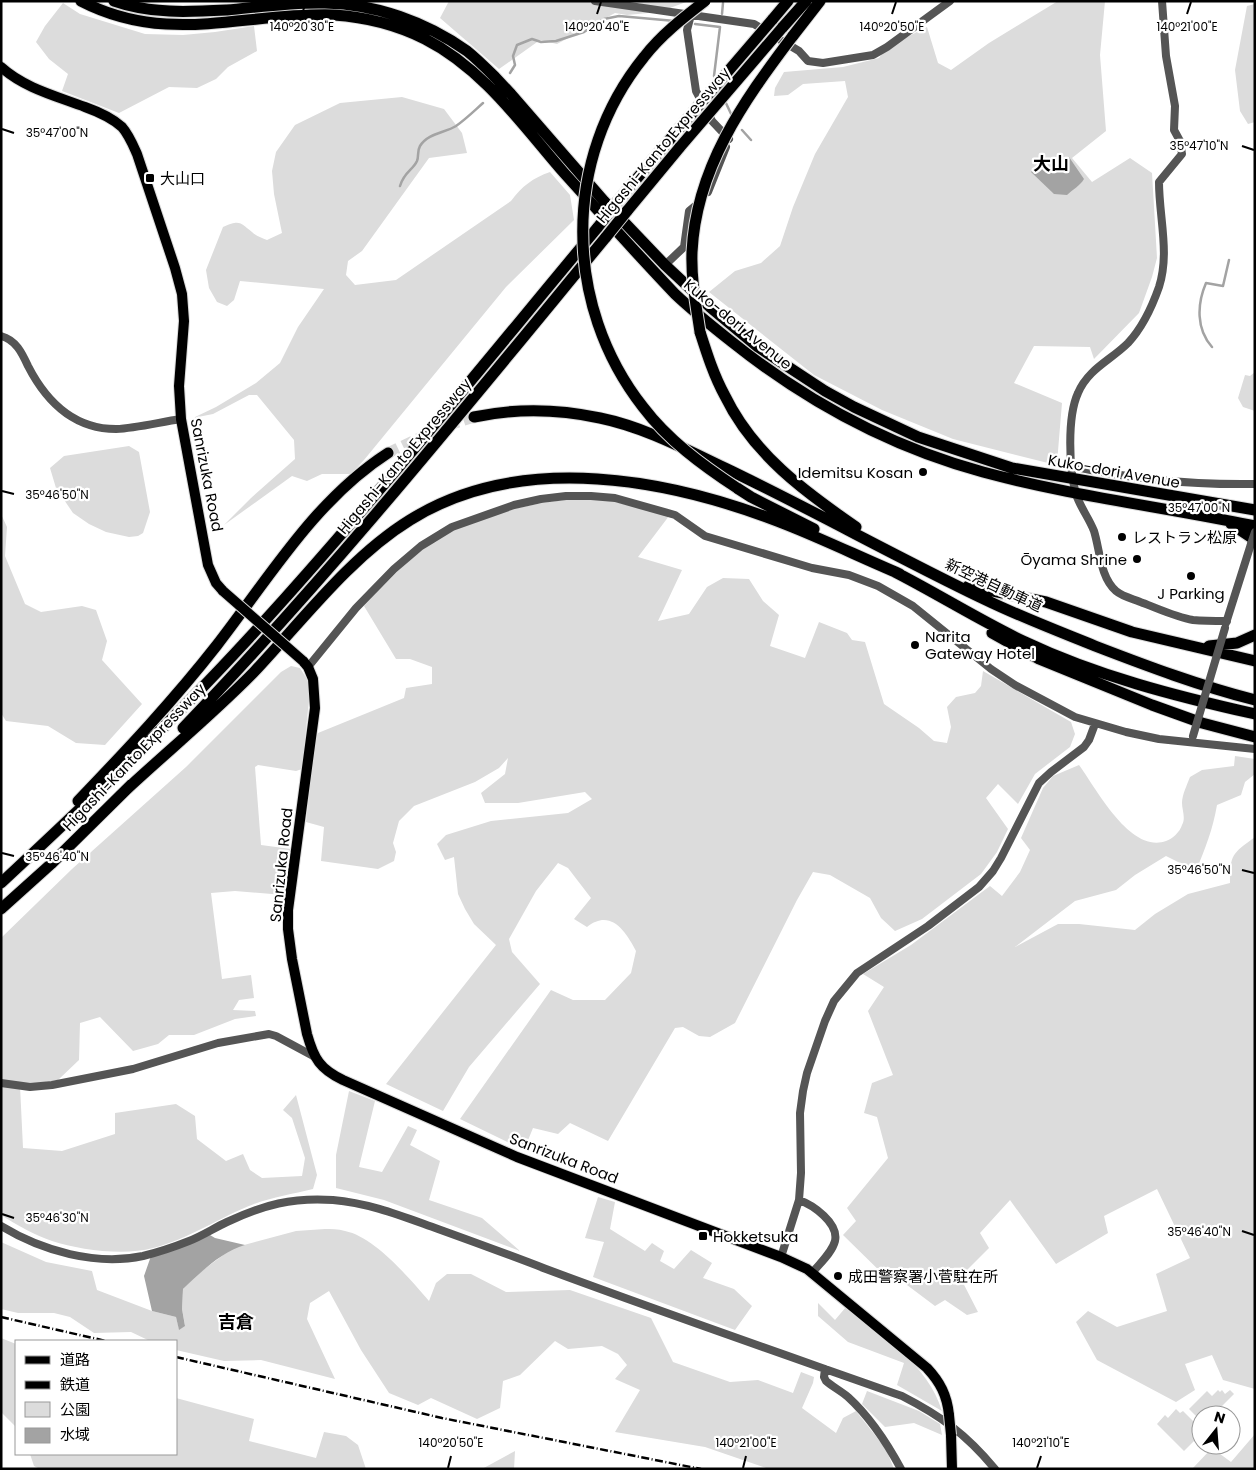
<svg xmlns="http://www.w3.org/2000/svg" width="1256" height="1470" font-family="Poppins,'Noto Sans JP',sans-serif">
<rect width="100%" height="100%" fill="#fff"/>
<path fill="#dcdcdc" d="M449,1H689L659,12L627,15L615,13L557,44L540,40L499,69L440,18Z
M1058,1H1105L1100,55L1106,131L1072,158L1092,182L1130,158L1152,173L1157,258L1152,277L1139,313L1094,359L1090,347L1034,346L1014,383L1062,403L1057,463H1048L953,439L882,410L814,375L709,292L735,271L761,263L780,246L793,207L815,154L848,97L845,81L803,84L788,95L774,96L775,88L784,72L843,67L879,58L887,47L927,27L938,63L951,70L989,43Z
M63,3L80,14L145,34L183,35L215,32L254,26L257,51L228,67L216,79L197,88L169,87L119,113L62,91L68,74L49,59L36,42L45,26Z
M1255,4V122L1248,124L1240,111L1235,70L1247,6Z
M402,97L444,109L462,133L467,153L429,158L362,251L348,261L346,275L355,285L396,280L511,201C522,186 533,178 550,172L570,195L574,220L506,287L364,460L351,474H322L307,481L292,476L224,525L251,498L295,459L294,440L257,395H249L213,414L193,418L216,407L256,383L280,363L298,327L324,289L240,281L234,300L227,306L217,302L209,288L206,270L223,227C240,220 239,222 252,232C256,236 262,238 267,240L282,233L274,194L272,171L276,152L295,125L340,103Z
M1255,372V411L1243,407L1238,398L1245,375L1250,376Z
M129,446L139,452L150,512L143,533L138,536L129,537L106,532L89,524L73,513L56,488L50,468L64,456Z
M574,499L603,500L616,502L669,516L638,557L682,570L658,621L689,614L707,587L723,578L749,579L763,601L779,615L770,646L805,658L819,622L847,633L852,640L865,642L884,704L919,728L934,741L947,743L951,727L947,707L956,697L975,693L981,686L983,671L1071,722L1075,734L1070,747L1035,774L1018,804L998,784L986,798L1008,829L997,852L981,874L922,919L895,931L881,918L870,898L830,875L813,872L797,900L735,1023L710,1037L699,1036L683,1027L675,1028L608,1141L570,1123L558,1134L533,1128L524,1150L460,1119L551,990L573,1000H605L631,973L636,951C626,932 611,908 587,927L574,919L591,898L568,868L558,863L536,891L509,939L512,952L540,984L469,1067L443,1111L386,1084L496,945L474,924L465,909L458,894L454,857L445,860L437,844L446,835L491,821L568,813L592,799L585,792L518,803H485L481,793L505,774L508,758L499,768L475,782L414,806L399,821L393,843L396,852L394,861L378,869L321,861L324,827L306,822L315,739L318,733L404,698L406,688L432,684V667L410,659H396L364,606C386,582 408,559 435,541C472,516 530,503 574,499Z
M1,514L7,527L5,556L25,604L41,612L82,606L96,610L107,641L102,660L142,704L105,745L76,743L48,726L6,721L1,713Z
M291,666L300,668L307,679L310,690L302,769L296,771L258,765L255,767L261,845L291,849L287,890L284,895L235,891L211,893L222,979L251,975L254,998L239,1000L233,1010L255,1011L256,1016L235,1019L194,1035H169L158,1044L133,1051L100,1017L80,1023L79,1060L58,1080L20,1086L23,1148L62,1151L115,1134V1113L176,1104L195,1116L197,1139L226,1161L243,1154L250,1170L262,1178L302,1176L305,1158L292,1118L283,1110L296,1095L317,1175L313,1189C293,1194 273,1197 254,1204C220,1217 189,1239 153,1248C124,1256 80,1250 52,1241C34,1235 17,1225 1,1215V938L72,869L186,767L281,672Z
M1235,756L1255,759V774L1245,782L1241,795L1217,805C1213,829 1205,849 1196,871L1166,856L1135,875L1116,890L1075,901L1015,947L1058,924H1079L1135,930L1155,914L1188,894L1230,883C1230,854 1232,854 1255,837V1389L1223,1380L1212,1355L1185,1364L1195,1390L1176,1402L1097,1360L1076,1322L1088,1311L1117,1327L1167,1311L1156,1274L1190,1258L1157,1189L1104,1216L1108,1233L1056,1264L1010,1200L980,1233L989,1248L960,1277L978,1312L967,1315L945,1300L935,1306L899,1279L893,1284L843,1235L856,1221L847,1208L888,1158L877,1117L864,1113L872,1083L893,1075L868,1011L884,987L863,974L911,945L990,886L1002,896L1020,872L1030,850L1021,838L1043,788L1053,776L1079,765C1096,788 1130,854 1166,841C1172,839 1180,832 1182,825C1186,818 1182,810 1182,803C1182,795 1187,785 1190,777L1202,770L1234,766Z
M349,1091L375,1101L359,1167L382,1172L408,1126L417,1130L410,1145L440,1161L429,1200L482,1218L520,1251L384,1200L336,1188V1155Z
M598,1197L615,1202L610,1229L645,1251L652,1243L664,1251L660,1261L674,1269L691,1250L712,1263L703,1278L734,1289L752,1306L735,1330L593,1277L604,1242L585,1238Z
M325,1229C331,1229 338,1229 345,1231C375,1237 409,1278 429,1301L436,1283L447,1274H471L506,1292L570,1290L651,1318L673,1362L730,1382L758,1380L793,1393L801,1372L814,1377L813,1383L802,1408L836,1433L843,1418L856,1411L886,1449L894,1469H769L705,1447L615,1432L640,1390L615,1379L627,1365L618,1354L602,1346L568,1349L555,1341L520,1375L503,1381L500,1408L477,1419L431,1398L418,1405L389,1393L361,1350L329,1291L310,1303L307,1319L335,1379L261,1360L224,1361L176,1350V1341H150L131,1332L94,1333L70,1317L54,1313H18L1,1309V1242L46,1262L92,1271L97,1290L152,1311L176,1317L179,1329L185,1325L182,1309L183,1289L203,1270L233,1248L296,1231Z
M818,1303L835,1320L846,1307C882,1337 928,1364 942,1411L897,1385L904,1363L848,1342L818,1316Z
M1,1338L16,1344V1427L1,1412Z
M1218,1390L1220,1392L1222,1390L1225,1394L1230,1390L1234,1394L1213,1415H1201V1421L1189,1409L1207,1391L1212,1396Z
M867,1391L919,1411L940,1424L942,1435L914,1423L885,1427L862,1404Z
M176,1398L254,1419L249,1441L316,1458L324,1432L346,1436L358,1445L366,1469H40L34,1466L30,1454H176Z
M1176,1409L1180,1413L1183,1411L1201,1429V1434L1184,1451L1157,1424L1165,1415L1168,1418Z
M1255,1434V1469H1192L1212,1448L1231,1462Z
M515,1451L514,1469H482Z"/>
<path fill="#a3a3a3" d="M1069,157L1084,179C1080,186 1073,189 1067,195L1054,194L1031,172L1034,169C1047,169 1060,170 1069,157Z
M210,1235L215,1238L245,1245C221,1252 201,1272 183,1289L182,1309L185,1326L179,1330L176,1317L152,1311L144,1276L151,1256Z"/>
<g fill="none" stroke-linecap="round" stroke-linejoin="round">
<path stroke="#a3a3a3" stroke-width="2.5" d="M722,14L723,3
M695,24L720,27L714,76L716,80
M510,73L515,65L513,56L517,45L532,39L541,42L556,41L584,32L604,19L619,16L675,21
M725,101L732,116
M742,130L751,140
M400,186C404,172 413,170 417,161C419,156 417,151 420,146C428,133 445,133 456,126C466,119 474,111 483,103
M1212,347C1196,329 1197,304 1206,283L1223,286L1229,260"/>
<path stroke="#d9d9d9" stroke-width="11" stroke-dasharray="11 5.5" stroke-linecap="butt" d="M388,453L440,428L474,417"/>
<defs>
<path id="major" d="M1,67C24,88 56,96 85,107C99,112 111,117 122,127C129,135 133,145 137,154L175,268L182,294L184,321L179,386L181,419L208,565L216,583L223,591
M303,661L308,667L313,679L315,708L288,910V929L292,959L307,1034C314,1059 320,1069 343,1080L517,1157L781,1257L807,1269L927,1368C940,1382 947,1395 949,1415
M951,1435L952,1469"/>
<path id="highway" d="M81,1C168,46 244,12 334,15C365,17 397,25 425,39C484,69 523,126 565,174C601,214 638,255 675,294C693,311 713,327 732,342C806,401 891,447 983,472C1072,496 1164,507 1255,526
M114,1C151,14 188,12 227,10C259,7 292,2 325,3C376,4 426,22 467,51C477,59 486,68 495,77L511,94L604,201L665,265L710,307L758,347L825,391L854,407L918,437L1012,468L1255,510
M772,20L788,1
M782,28L806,1
M792,37L820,1
M618,201L682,125
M627,211L680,147
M700,332C707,354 714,376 725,396C753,454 805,492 856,527
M474,417C516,408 558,409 600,418C644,427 685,449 725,468C813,510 898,558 986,600C1021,617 1058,631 1095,646C1147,666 1200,686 1255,700
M737,488L751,497L814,529
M1231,524L1255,540
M895,572C938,594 979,620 1023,641C1097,676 1175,696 1255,714
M968,586L1046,602L1132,632L1255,661
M992,633L1039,659L1152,705L1202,723L1255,737
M1209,646L1237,643L1255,635
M183,728C333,572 469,403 606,237
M127,789C169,750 214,713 254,672C302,621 350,557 410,520C522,450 672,479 787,525C825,540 862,558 900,574
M78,801C126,751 174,700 217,645C269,578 315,500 388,453
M1,883C86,804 170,724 249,638C370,506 483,365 598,227
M1,909L51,864L132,784"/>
</defs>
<use href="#major" stroke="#dbdbdb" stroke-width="12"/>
<use href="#highway" stroke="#dbdbdb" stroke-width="13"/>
<path stroke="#555" stroke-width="8" d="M595,1L754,24L799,51L808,61L823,63L873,55L887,47L950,1
M1162,1L1166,56L1175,106L1174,130L1180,141L1182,154L1159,182C1159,217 1170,253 1159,287C1152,307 1142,328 1128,343C1111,360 1088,369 1078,393C1067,417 1069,469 1076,494C1080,507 1089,518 1094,531C1100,550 1100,577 1116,591C1123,597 1134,599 1143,603C1159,609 1176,617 1193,620C1204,621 1216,621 1227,621
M691,15L687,30L696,91L712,121L729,139
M708,192L726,147
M665,265L684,247L689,211L701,201
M1,336C16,340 22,353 28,366C46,401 73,429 116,429C137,428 160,422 181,419
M1071,466C1131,479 1193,485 1255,484
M1226,623L1251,544
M308,667L356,608L394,569L421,546L452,527L514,505L541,499L566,496H591L615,498L675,515L705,536L812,568L849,575L878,586L913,606L991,669L1015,685L1075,717L1126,732L1159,739L1255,749
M1,1083L30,1087L52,1085L133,1069L218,1043L269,1034L276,1036L315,1057
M799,1200C813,1205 839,1223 835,1241C832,1253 819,1264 812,1273
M1,1226C42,1251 96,1266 143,1256C159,1252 174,1247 189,1241C202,1236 214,1228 227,1222C263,1205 293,1197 333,1200C370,1203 404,1217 438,1229C474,1242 510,1255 546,1269C664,1313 783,1354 902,1396C941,1416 966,1434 995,1469
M781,1257L799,1200L801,1173L800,1113L803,1091L807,1073L825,1021L834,1001L857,973L928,926L979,887L993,871L1001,858L1039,783L1051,772L1084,747L1089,740L1095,724
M825,1369L824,1377L826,1381C833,1387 841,1391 848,1397C870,1417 887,1443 901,1469"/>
<use href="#major" stroke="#000" stroke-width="10"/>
<use href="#highway" stroke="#000" stroke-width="11"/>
<path stroke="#000" stroke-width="2.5" stroke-dasharray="8 2.5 1 2.5" stroke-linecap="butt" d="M1,1317L106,1341
M176,1357L442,1418L701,1469"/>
<defs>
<path id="major-bridge" d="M223,591L303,661
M949,1415L951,1435"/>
<path id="highway-bridge" d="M705,1C683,18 661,35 644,57C562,158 563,305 643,407C668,440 702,465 737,488
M682,125L772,20
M680,147L782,28
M598,227L618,201
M606,237L627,211
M700,332C696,305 691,279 692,252C696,168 743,102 792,37"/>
</defs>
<use href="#major-bridge" stroke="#dbdbdb" stroke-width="12" stroke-linecap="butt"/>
<use href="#highway-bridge" stroke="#dbdbdb" stroke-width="13" stroke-linecap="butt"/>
<path stroke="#555" stroke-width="8" d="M1251,544L1255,532
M1193,736L1225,628"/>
<use href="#major-bridge" stroke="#000" stroke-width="10"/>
<use href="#highway-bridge" stroke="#000" stroke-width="11"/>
</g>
<path fill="none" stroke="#000" stroke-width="2" d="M302,14L306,2M597,14L601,2M892,14L896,2M1187,14L1191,2M2,129L14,133M1242,146L1254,150M2,491L14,494M1242,508L1254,511M2,853L14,856M1242,870L1254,873M2,1214L14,1218M1242,1231L1254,1235M448,1468L451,1456M743,1468L746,1456M1037,1468L1041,1456"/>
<g fill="#000" stroke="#fff" stroke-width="2">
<rect x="145" y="173" width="10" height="10" rx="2.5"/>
<circle cx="923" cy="472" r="5"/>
<circle cx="1122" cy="537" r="5"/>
<circle cx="1137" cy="559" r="5"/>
<circle cx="1191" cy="576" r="5"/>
<circle cx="915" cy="645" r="5"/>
<rect x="698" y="1231" width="10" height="10" rx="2.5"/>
<circle cx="838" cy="1276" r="5"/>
</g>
<g text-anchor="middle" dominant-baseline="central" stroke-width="4.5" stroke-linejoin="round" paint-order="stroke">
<g font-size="15" fill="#000" stroke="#fff">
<text transform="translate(663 145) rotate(-50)">Higashi-Kanto Expressway</text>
<text transform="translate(738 324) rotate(39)">Kuko-dori Avenue</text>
<text transform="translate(404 456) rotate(-50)">Higashi-Kanto Expressway</text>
<text transform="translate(1114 471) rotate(10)">Kuko-dori Avenue</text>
<text transform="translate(207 475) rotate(79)">Sanrizuka Road</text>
<text transform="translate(994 585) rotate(25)">新空港自動車道</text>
<text transform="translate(134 757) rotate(-46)">Higashi-Kanto Expressway</text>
<text transform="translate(281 865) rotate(-84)">Sanrizuka Road</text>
<text transform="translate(564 1158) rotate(21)">Sanrizuka Road</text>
</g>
<g font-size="15" fill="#000" stroke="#fff" text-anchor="start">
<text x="160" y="178">大山口</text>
<text x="913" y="472" text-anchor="end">Idemitsu Kosan</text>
<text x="1132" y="537">レストラン松原</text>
<text x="1127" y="559" text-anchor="end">Ōyama Shrine</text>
<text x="1191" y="593" text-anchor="middle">J Parking</text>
<text x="925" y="636">Narita<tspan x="925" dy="17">Gateway Hotel</tspan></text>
<text x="713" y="1236">Hokketsuka</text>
<text x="848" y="1276">成田警察署小菅駐在所</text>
</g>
<g font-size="18" font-weight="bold" fill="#000" stroke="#fff">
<text x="1051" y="163">大山</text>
<text x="236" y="1321">吉倉</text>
</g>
</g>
<g font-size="12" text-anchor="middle" fill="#000" stroke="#fff" stroke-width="4.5" stroke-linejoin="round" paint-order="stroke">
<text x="302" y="31">140°20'30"E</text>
<text x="597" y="31">140°20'40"E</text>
<text x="892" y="31">140°20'50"E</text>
<text x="1187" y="31">140°21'00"E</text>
<text x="57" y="137">35°47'00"N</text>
<text x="1199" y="150">35°47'10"N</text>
<text x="57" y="499">35°46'50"N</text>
<text x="1199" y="512">35°47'00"N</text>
<text x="57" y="861">35°46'40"N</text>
<text x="1199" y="874">35°46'50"N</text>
<text x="57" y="1222">35°46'30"N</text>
<text x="1199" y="1236">35°46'40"N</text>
<text x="451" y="1447">140°20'50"E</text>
<text x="746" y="1447">140°21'00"E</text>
<text x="1041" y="1447">140°21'10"E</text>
</g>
<rect width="1256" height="1470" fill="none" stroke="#000000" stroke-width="5"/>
<rect x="15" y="1340" width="162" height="115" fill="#ffffff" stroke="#999999"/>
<rect x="25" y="1356" width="25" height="8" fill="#000000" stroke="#999999"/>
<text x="60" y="1365" font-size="15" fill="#000000">道路</text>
<rect x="25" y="1381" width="25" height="8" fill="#000000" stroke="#999999"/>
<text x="60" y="1390" font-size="15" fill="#000000">鉄道</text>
<rect x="25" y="1402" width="25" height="15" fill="#dcdcdc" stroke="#999999"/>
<text x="60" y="1415" font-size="15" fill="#000000">公園</text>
<rect x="25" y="1428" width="25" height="15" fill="#a3a3a3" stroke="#999999"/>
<text x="60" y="1440" font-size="15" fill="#000000">水域</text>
<g transform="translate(1216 1430) rotate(17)"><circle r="24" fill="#ffffff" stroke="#999999"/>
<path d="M0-4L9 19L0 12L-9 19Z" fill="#000000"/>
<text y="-8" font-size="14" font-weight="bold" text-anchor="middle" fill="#000000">N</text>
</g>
</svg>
